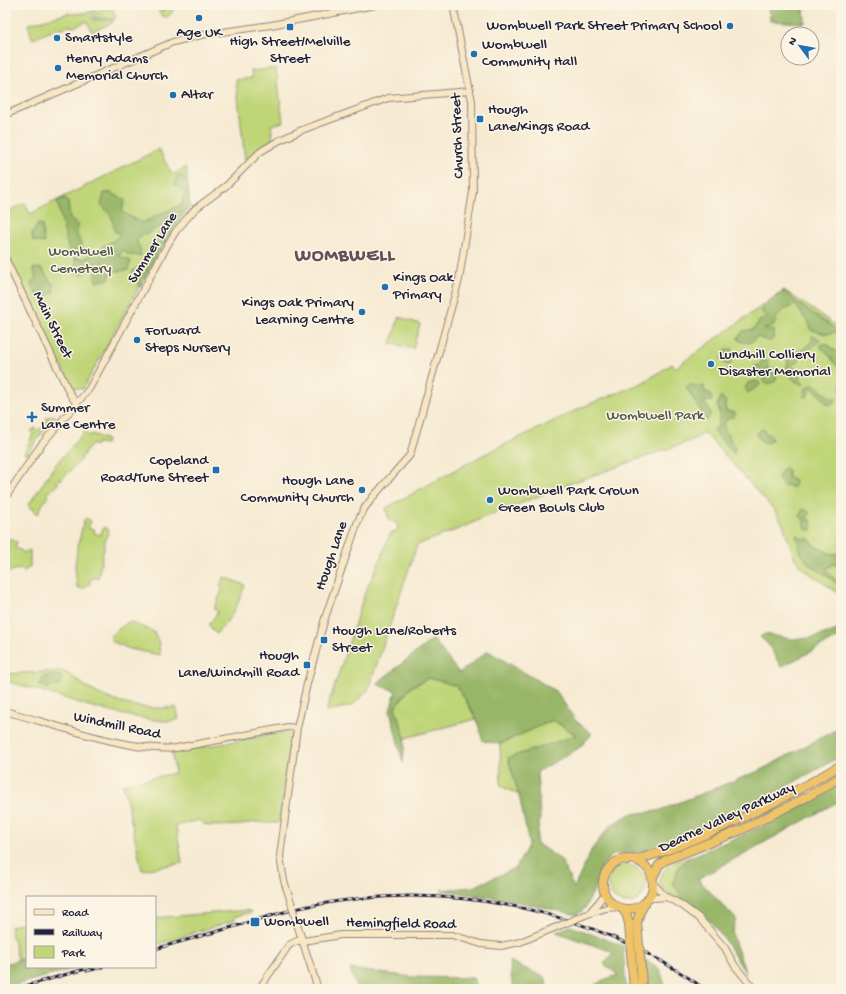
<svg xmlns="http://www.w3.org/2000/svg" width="846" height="994" font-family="'Gochi Hand',sans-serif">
<rect width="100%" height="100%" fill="#fcf5e5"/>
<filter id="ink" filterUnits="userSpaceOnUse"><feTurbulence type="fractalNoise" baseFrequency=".025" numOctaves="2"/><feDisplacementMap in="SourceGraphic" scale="8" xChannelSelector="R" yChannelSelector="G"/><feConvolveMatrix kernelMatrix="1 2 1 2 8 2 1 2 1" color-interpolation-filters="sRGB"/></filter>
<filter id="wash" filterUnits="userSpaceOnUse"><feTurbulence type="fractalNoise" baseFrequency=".012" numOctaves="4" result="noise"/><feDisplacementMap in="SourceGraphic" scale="16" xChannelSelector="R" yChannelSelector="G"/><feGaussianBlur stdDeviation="0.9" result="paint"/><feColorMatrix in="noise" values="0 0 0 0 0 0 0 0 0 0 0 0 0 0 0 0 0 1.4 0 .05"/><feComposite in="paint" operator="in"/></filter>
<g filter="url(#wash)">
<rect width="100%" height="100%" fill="#f6ead2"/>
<path fill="#c0d578" stroke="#717c5a" d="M105,5H111L116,18L114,19L93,18Z
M171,5H175L176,6L168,17L162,16L158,10L162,9L163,11L165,10L164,8Z
M98,10L92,16L91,18L93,20H113V22L92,32L87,21L74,27L69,26L54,30L33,39L32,38L28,24L69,13L70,14L86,13Z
M276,68L283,122L271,125L273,140L263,145L245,160L236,80L252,78L251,71Z
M159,149L172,175L186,167L190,206L177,222L165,240L83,389L72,388L5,249V227L8,225L5,218V213L25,203L30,214Z
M784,290L841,329V595L802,568L794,557L783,524L774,510L705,433L690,441L563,486L517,505L487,516L461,528L417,545L368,690L352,706L326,711L341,667L364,595L381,558L390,534L397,531L398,524L389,520L386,508L483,455L585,406L642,383L672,364L675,368Z
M399,317L420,324L413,349L391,343Z
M54,415L56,418L37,439L28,454L24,453L33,434L31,431L35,428L36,431C42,428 49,425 46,418Z
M84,432L90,436L92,434L107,440L106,444L98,443L94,446L92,444L81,458L82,459L61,480L59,479L56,481L59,483L51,491H49L47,493L49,495L42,505L38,514L33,511L34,509L28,506L53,468Z
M86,518L91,521L88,528L95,530L94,533L100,535L104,527L109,530L105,542L98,578H93L89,581L91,583L83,589L77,587L75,566L77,550L84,520Z
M7,538L17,542L15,548L22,551L23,553L30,550V567L24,571C17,567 12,571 5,574V541Z
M224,577L245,585C238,605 231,619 216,634L209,625L218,612L214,609L222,590L220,585Z
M128,622H130L154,632L159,643L160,655L130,649L111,641V635Z
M59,671C72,673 78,682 88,688C114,704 146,711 176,707L179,719C168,723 154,720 142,718C95,711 51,692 5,681V674Z
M429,678L457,685L476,719L405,738L395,707L411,687Z
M553,720L577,736L508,758L519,795L501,786L500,744Z
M285,732L290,735L291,738L280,817L278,823L255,822L241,825L211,826L205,825L199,820L176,826L182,863L142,870L123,784L175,773L172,753Z
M690,857L679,866L673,883L685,902L669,894L659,883C663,864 673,863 690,857Z
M608 884a19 19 0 1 1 38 0a19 19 0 1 1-38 0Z
M247,910L252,912L234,917L235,920L155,945V918Z
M21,923L27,924V959L18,960L10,927Z"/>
<path fill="#98b668" stroke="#5d6c52" d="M769,5H804L805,23L770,21Z
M177,175L183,176L184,179L187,181L188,195L175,185Z
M104,193H111L125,200L122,212L142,223L182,204L183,196L189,197L190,206C170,231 155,259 140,287L132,271L145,266L152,245L166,223L136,240L140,248L141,256L129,255L123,250L119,256L131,261L128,270L111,272L109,279L96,282L94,275L102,266L101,259L82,275L76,273L75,257L84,259L117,238L120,234L115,232L111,215L101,205Z
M64,198L68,202L70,219L78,225L77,235L84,251L75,254L68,248L57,201Z
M38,224L42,225L44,243L33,241L32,233Z
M33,268L42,269L49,279L54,285L53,293L40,299L33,290L31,282L36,278Z
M784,291L798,303L784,310L777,317L774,325L764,329L765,330H772L774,333L773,339L770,341L762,339L757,336C752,344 748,344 740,341L738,338L743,331L754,329L759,321L766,318L761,310L763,306Z
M799,304L836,329L837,332L826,334L811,330L810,325L796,306Z
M812,336L818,338L820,340L801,357L797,363L792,364V366L795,369L799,370L801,377L800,379L804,383L803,385L795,381L789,375L787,371L788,356L790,353L802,350L812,341Z
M821,344H827L834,350L839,353L841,355V368C832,364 830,352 821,348L820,345Z
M731,348C735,353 733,361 729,365L724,363L721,358L727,349L729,350Z
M762,361H767L769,363L768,367L773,370L777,376L775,382L765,384L762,377L752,374L755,366H758Z
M755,381L759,382L760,385L748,393L745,388L748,383Z
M813,384C821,387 825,398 836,398V401L832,404H827C823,399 817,391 812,388L810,390L807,397L804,396L806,388Z
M689,385L704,386V391L711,394L712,401L705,402L704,404L707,406L711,412L707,421L686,387Z
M720,397H722L727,403L725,405L726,411L736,413L733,417L728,418L723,426L735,448L734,454L713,430L717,428C719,420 721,413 717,406Z
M762,429L765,431V434H770L772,438L771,441C764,446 760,441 757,434L758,432Z
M784,468H786L788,470V478L794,480L795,483L793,488L789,486L786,484L785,487L780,482L778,477Z
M803,509L808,511L809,513L807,520H811L812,529L811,531L804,528V521L800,515Z
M798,535L802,539L808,538L813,543V545C816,547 820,548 822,549C831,554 831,555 841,553V561L838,566L834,564L826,569C828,572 836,581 838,583V584L808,563L801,553L796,536Z
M841,629V636L781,667L768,644L760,637L765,634L792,639L811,638Z
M433,639L459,673L488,651L557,692L575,720L592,734L579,748L537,772L540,818L536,843L561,860L574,888L592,849L611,825L630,814L658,811L761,770L841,727V756L758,802L660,848L613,855L600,868L597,884L585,908L578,915L509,900L441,890L473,887L516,868L529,844L519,795L508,758L577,735L553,720L500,744L483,741L476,717L457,686L429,678L411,687L395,707L405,738L403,763L390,710L396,691L376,684Z
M55,675L62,677L59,686L47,688L39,685L44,676Z
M841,783V800L698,879L736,919L732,934L746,974L724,939L710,921L685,902L673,883L679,866L690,857L764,826Z
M570,926L623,946L626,989H588L603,980L618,975L604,964L613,952L556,932Z
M27,959V967H78L5,988V964L18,960Z
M645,959L660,969L666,989H648Z
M509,961L546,978L547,989H513Z
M350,969L413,977L473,978L478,989H357Z"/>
</g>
<g filter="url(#ink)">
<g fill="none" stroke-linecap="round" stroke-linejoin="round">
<defs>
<path id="secondary" d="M5,115L173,42L201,35L271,25L375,5
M5,258L70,394L76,403
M5,498L41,445L89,389L168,244L176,231L195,209L226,186L260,152L278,141L302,130L388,98L470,91
M5,711C41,721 76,733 112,741C134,746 155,750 176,748L288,727L297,728
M652,882L666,897L680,904L699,918L725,948L735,966L754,989
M647,900L653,898L666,897
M291,902L284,881L280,856L297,728L307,684L325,618L358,521L364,509L373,497L410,455L459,280L473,191L472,101L453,5
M590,912L597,904L605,894
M585,915L606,908L619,907
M296,921L318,989
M259,989L289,945L297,941H303L341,935H452L481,944L501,946L520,942L559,926
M837,989L841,983"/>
<path id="highway" d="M603 884a25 25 0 1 1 50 0a25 25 0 1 1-50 0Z
M627,860C652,858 674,847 697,838C747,817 794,793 841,765
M652,879L659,865L666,860L741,830L805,798L841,777
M623,909L627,916L629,924
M637,922L640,912L645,903
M632,966L634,989
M641,969L642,989"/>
</defs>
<use href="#secondary" stroke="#8c8686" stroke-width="8"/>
<use href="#highway" stroke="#8c8686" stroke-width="10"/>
<use href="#secondary" stroke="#f9e7c3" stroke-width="6"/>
<use href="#highway" stroke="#efc469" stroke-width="8"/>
<defs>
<path id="rail" d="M155,949C182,941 209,934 236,926C260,919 284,911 309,906C447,879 590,907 705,989
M87,971L102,967
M15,989L92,967"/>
</defs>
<use href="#rail" stroke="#22223b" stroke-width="3"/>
<use href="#rail" stroke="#fcf5e5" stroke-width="1.5" stroke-dasharray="4.5" stroke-linecap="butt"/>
<defs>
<path id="secondary-bridge" d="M291,902L296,921
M559,926L585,915"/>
<path id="highway-bridge" d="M637,922L641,969
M629,924L632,966"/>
</defs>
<use href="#secondary-bridge" stroke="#8c8686" stroke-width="8" stroke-linecap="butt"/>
<use href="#highway-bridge" stroke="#8c8686" stroke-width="10" stroke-linecap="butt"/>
<use href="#secondary-bridge" stroke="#f9e7c3" stroke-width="6"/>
<use href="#highway-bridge" stroke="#efc469" stroke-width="8"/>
</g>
</g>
<g fill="#1f6fb2" stroke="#fcf5e5" stroke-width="1.5">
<circle cx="199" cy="18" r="4"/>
<circle cx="730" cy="26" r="4"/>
<rect x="286" y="23" width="8" height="8" rx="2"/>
<circle cx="57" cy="38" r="4"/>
<circle cx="474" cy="54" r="4"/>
<circle cx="58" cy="68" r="4"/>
<circle cx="173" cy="95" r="4"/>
<rect x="476" y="115" width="8" height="8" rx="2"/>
<circle cx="385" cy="287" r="4"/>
<circle cx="362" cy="312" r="4"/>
<circle cx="137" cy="340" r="4"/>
<circle cx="711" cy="364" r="4"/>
<path d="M30 411h4v4h4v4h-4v4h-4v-4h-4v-4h4z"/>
<rect x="212" y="466" width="8" height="8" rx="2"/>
<circle cx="362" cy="490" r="4"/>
<circle cx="490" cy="500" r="4"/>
<rect x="320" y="636" width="8" height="8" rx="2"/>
<rect x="303" y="661" width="8" height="8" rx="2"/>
<rect x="250" y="917" width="10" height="10" rx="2"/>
</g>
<g text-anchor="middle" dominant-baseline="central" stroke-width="3" stroke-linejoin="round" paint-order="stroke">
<g font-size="15" fill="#22223b" stroke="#fcf5e5" text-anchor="start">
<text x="722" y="26" text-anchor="end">Wombwell Park Street Primary School</text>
<text x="199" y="33" text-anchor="middle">Age UK</text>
<text x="65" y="38">Smartstyle</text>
<text x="290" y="42" text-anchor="middle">High Street/Melville<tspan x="290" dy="17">Street</tspan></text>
<text x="482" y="45">Wombwell<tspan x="482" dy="17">Community Hall</tspan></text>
<text x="66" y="59">Henry Adams<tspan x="66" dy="17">Memorial Church</tspan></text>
<text x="181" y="95">Altar</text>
<text x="488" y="110">Hough<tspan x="488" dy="17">Lane/Kings Road</tspan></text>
<text x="393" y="278">Kings Oak<tspan x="393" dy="17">Primary</tspan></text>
<text x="354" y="303" text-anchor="end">Kings Oak Primary<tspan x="354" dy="17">Learning Centre</tspan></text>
<text x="145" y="331">Forward<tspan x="145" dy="17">Steps Nursery</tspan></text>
<text x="719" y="355">Lundhill Colliery<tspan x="719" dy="17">Disaster Memorial</tspan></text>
<text x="41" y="408">Summer<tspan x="41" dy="17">Lane Centre</tspan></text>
<text x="208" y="461" text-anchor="end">Copeland<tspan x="208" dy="17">Road/Tune Street</tspan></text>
<text x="354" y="481" text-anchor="end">Hough Lane<tspan x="354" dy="17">Community Church</tspan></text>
<text x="498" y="491">Wombwell Park Crown<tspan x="498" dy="17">Green Bowls Club</tspan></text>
<text x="332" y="631">Hough Lane/Roberts<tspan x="332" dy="17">Street</tspan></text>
<text x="299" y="656" text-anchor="end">Hough<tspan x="299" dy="17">Lane/Windmill Road</tspan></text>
<text x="264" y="922">Wombwell</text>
</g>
<g font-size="15" fill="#22223b" stroke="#fcf5e5">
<text transform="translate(458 136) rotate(-92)">Church Street</text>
<text transform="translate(153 248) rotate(-58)">Summer Lane</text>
<text transform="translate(52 325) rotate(64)">Main Street</text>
<text transform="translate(332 556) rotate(-71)">Hough Lane</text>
<text transform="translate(117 726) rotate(12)">Windmill Road</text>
<text transform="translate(727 818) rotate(-25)">Dearne Valley Parkway</text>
<text transform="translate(401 924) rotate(1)">Hemingfield Road</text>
</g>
<g font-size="15" fill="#51584d" stroke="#fcf5e5">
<text x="81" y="252">Wombwell<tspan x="81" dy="17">Cemetery</tspan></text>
<text x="655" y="416">Wombwell Park</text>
</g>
<g font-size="19" font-weight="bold" letter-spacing="1" fill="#674e59" stroke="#fcf5e5">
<text x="345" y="256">WOMBWELL</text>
</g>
</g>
<rect width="846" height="994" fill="none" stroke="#fcf5e5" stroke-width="20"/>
<rect x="26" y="896" width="130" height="72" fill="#fcf5e5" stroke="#a5a1a1"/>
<rect x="34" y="909" width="20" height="6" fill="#f9e7c3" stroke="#a5a1a1"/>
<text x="62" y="916" font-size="12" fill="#22223b">Road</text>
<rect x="34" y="929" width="20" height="6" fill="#22223b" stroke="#a5a1a1"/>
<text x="62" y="936" font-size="12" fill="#22223b">Railway</text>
<rect x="34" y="946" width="20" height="12" fill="#c0d578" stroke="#a5a1a1"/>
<text x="62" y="956" font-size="12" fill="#22223b">Park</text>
<g transform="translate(800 46) rotate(302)"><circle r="19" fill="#fcf5e5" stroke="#a5a1a1"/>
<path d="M0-3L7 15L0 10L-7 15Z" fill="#1f6fb2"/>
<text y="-6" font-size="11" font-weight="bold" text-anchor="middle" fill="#22223b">N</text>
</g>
</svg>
